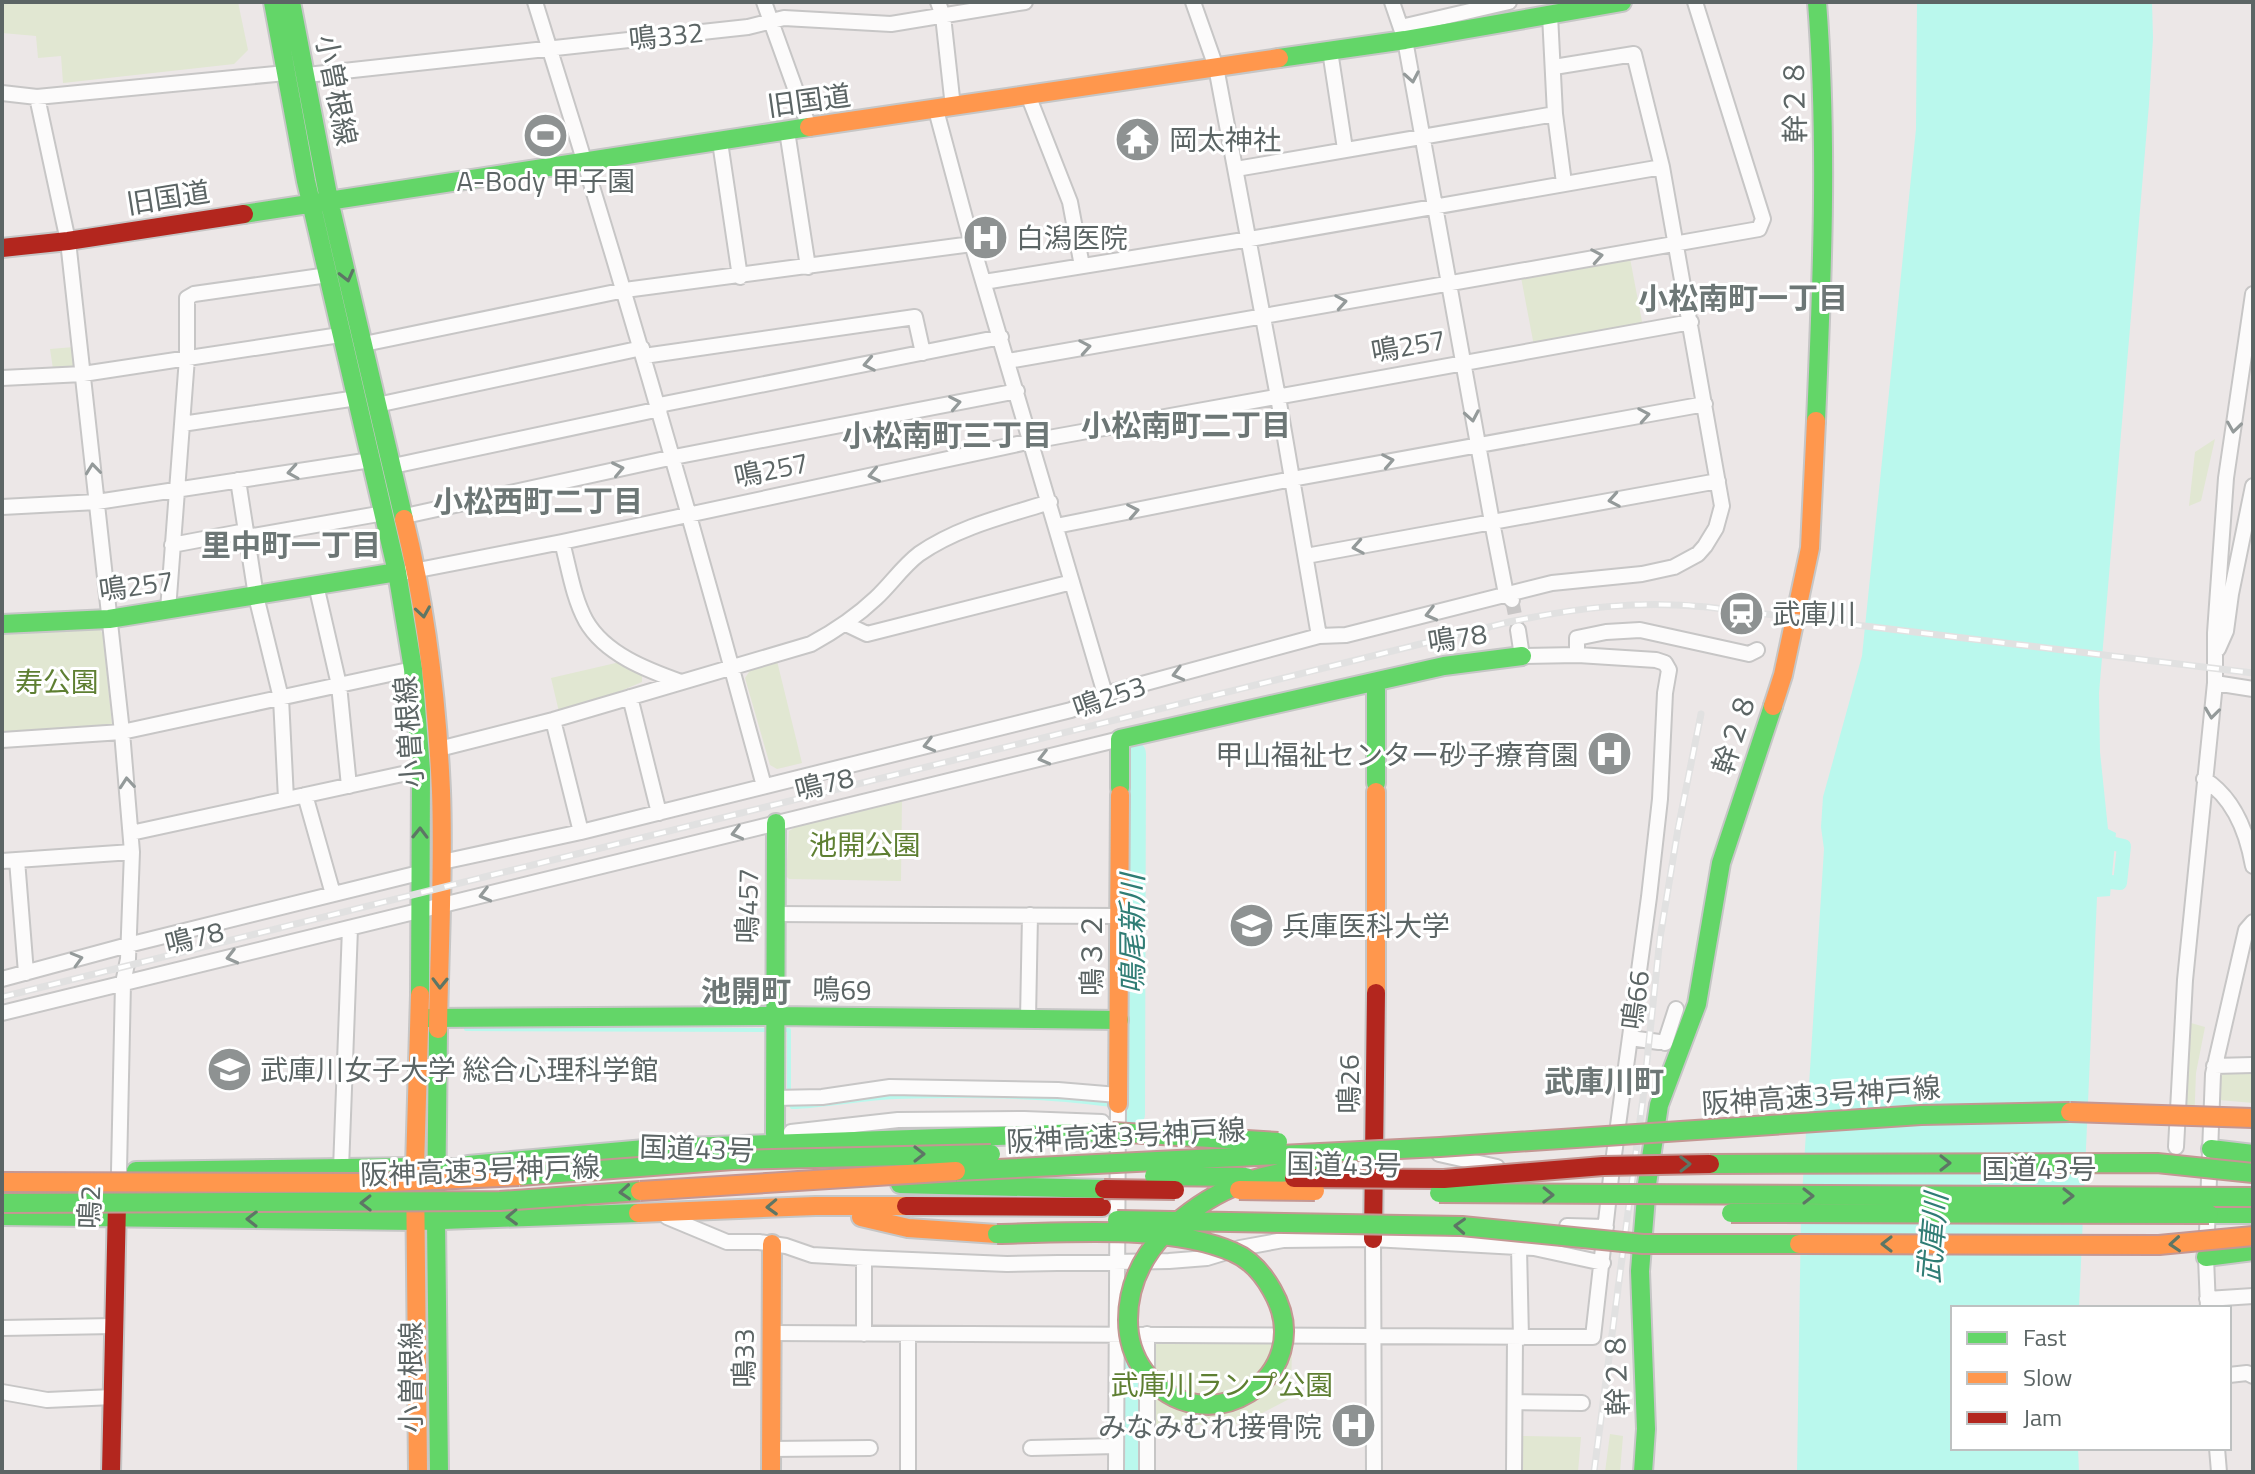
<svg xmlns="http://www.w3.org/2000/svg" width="2255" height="1474" font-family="'Titillium Web','Noto Sans JP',sans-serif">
<rect width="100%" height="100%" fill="#ece7e7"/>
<path fill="#e1e7d2" d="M2,2H238L248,50L234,64L63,83L61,56L38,58L36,36L2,33Z
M1629,253L1643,327L1534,346L1520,272Z
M74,347L76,363L72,368L53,369L50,349Z
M2215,439L2201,501L2189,506L2195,452Z
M99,629L103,634L112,725L108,728L2,733V634Z
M777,661L802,763L777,769L770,765L745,678L751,669Z
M620,662L642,674V682L597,701L559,712L551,678Z
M902,797L901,881L789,879L786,876L789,831L807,820Z
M2191,1023L2205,1027L2196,1073L2194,1125H2183Z
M2253,1070V1103L2219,1100L2221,1071Z
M1157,1343H1292L1291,1398L1241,1424L1152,1426L1153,1346Z
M1610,1434L1623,1436L1620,1472H1605Z
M1520,1436L1581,1437L1578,1472H1520Z"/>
<path fill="#baf8ed" d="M1917,2H2152L2153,38L2149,104L2099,693L2100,752L2108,829L2116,833L2110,896L2097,897L2079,1308H1953V1448H2078L2079,1472H1797L1801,1211L1824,849L1821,827L1823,797L1862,656L1916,129Z"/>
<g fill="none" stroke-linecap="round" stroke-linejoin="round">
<path stroke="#baf8ed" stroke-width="4" d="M466,1029L768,1030
M781,1030H789V1093
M789,1101L792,1107C827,1106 862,1098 896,1097C967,1095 1041,1095 1111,1105"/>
<path stroke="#baf8ed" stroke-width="14" d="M2111,882L2120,883L2124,846L2115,844"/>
<path stroke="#baf8ed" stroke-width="26" d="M1132,1114L1133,754
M1134,1472V1364"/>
<path stroke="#c8c6c6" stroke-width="14" stroke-dasharray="14 7" stroke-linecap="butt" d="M1512,600L1518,630"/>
<defs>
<path id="street" d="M535,2C617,262 693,523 764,786
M764,2L809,127
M938,2L943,16L953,107
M1193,2L1216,67L1278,397L1319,636
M1392,2L1405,40L1492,522L1506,594L1512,600
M1550,15L1555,114L1564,183
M1401,27L1509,2
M1330,51L1345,149
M307,75L748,27L784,18L891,24L1025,2
M2,93L37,97L286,73
M1028,95L1070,202L1082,266
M37,97L68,241L122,732L132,852L128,959L123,983L119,1171
M936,110L972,244L1105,694
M787,131L808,267
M720,142L740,277
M1236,169L1555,114
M984,282L1250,239L1662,167
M364,344L625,290L972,244
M644,356L915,317L923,353
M1008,361L1759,229L1763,219L1695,2
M2,378L83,374L340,335
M377,405L642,348
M659,405L1001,337
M182,424L357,398
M393,466L660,409
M238,480L256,596L281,698L286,799
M2,507L97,502L371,460
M405,516L674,457L1017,391
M1056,526L1292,479L1705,404
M247,537L384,513
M562,542C569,568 573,597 586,621C605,654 647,670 681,682
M172,545L246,531
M1306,556L1718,481
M408,572L562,542L1032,441L1691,322
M316,585L339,685L349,786
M168,610L187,358V298L194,294L328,275
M846,624L867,634L1072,582
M2218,649L2226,631L2231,594L2253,486
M1577,650V638L1606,632L1640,630L1749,654L1757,650
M2215,683L2253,689
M630,697L659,813
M553,720L581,832
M2,740L122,732L413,669
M439,749L553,720L811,644C835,631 856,617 876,598C891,584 903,566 919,554C958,527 1005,516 1050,502
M2204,779C2234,798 2247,832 2253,866
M305,795L333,894
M131,833L421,770
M17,860L26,973
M2,861L132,852
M442,862L581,832L1071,710L1105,694L1319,636L1346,635L1552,583L1642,574L1674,567L1698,554L1705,546L1716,528L1722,506L1662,167L1634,54L1554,67
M775,914L1119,916
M2,979L128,945L419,873
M2,1013L1120,739
M1028,1019L1030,915
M1630,1038L1659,1042
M1665,1043L1676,1009
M2214,1066L2253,1065
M774,1098L822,1097L890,1087L1058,1090L1118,1095
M791,1132L898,1120L1024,1119L1102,1122
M2176,1147L2185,980L2215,683V633L2226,478L2253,294
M1439,1154L1497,1167
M341,1169L350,928
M667,1217L727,1242H759L786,1246L812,1255L864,1258L1007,1264L1169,1261L1207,1258L1240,1248L1283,1240L1373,1239L1534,1248L1603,1263
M1567,1226L1606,1227
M1373,1239L1374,1472
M1519,1248L1521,1338
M864,1258V1334
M2207,1299L2253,1296
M2208,1308L2206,1257L2213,1074L2246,930L2253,922
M2,1328L114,1326
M771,1333L1593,1337L1611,1177L1649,897L1660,799L1665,693L1669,670L1665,663L1656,660L1578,655L1522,656L1518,630
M1147,1334V1472
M2229,1375L2247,1373L2253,1376
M2,1392L47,1400L113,1397
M1515,1402L1582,1403
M1031,1448L1116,1446
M2217,1448L2219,1472
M771,1449L870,1448
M908,1472V1334
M1116,1472L1118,1104
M1514,1472L1515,1338"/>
<path id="fast" d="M273,2L306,181L397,572L413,669L421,770L420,995
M291,2L329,200L404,519
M1279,58L1405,40L1622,2
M244,214L809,127
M1816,421C1822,281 1828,142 1817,2
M2,624L109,619L397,572
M1376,682V783
M1120,788V739L1444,666L1522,656
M427,1018L774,1016L1119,1020
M438,1029L436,1220L439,1472
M775,1134L776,823
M2211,1149L2253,1154
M468,1165L656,1148L1112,1132
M136,1171L415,1167L484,1169
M900,1184L1104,1189
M2209,1214H2253
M2,1216L416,1221L638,1213
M2206,1257L2253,1251
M1643,1472L1646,1429L1640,1271L1647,1184L1659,1105L1697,1004L1721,863L1773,706"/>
<path id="slow" d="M809,127L1279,58
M404,519C426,608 437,699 441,791C444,870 439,950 438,1029
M1773,706L1783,675L1810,548L1816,421
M1376,792V993
M1118,1104L1120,795
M638,1213L815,1206H906
M861,1217L908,1228L997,1234
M418,1472L415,1167L420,995
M771,1472L772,1244"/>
<path id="jam" d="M2,248L68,241L244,214
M906,1206L1102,1207
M1373,1239L1376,993
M111,1472L117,1203"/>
</defs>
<use href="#street" stroke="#c7c6c6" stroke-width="18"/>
<use href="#fast" stroke="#c6c6c6" stroke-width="22"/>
<use href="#slow" stroke="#c6c6c6" stroke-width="22"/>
<use href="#jam" stroke="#c6c6c6" stroke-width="22"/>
<use href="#street" stroke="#fcfbfb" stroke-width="14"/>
<use href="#fast" stroke="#63d668" stroke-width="18"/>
<use href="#slow" stroke="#ff974d" stroke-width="18"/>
<use href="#jam" stroke="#b3261e" stroke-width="18"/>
<defs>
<path id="rail" d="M2,997L1509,622C1575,608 1639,600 1707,607L2253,673
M1594,1472L1643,1098L1660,938L1678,829L1701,714"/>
</defs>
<use href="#rail" stroke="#e1e1e1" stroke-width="7"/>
<use href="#rail" stroke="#fff" stroke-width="4" stroke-dasharray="12" stroke-linecap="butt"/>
<defs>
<path id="fast-bridge" d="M1112,1132L1278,1142
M1710,1164L2157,1163L2253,1173
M956,1171L1440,1147L1921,1115L2070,1112
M519,1176L733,1160L991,1154
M1154,1176L1246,1177
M1439,1193L2253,1197
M2,1203L500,1201L640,1191
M1731,1213L2209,1214
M1117,1220L1462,1226L1643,1244H1799
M997,1234C1066,1233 1170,1224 1233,1252C1250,1259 1263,1274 1272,1290C1322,1377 1203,1450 1144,1371C1133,1356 1128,1338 1128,1320C1128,1286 1142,1257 1165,1233C1211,1190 1251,1175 1313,1168"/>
<path id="slow-bridge" d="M2070,1112L2253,1118
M2,1182L370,1183L519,1176
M1239,1190L1315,1191
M640,1191L956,1171
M1799,1244L2159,1245L2253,1236"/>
<path id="jam-bridge" d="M1294,1178L1444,1179L1603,1166L1710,1164
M1104,1189L1175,1190"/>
</defs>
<use href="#fast-bridge" stroke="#c49793" stroke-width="22" stroke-linecap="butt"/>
<use href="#slow-bridge" stroke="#c49793" stroke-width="22" stroke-linecap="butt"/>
<use href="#jam-bridge" stroke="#c49793" stroke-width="22" stroke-linecap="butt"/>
<use href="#fast-bridge" stroke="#63d668" stroke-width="18"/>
<use href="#slow-bridge" stroke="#ff974d" stroke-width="18"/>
<use href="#jam-bridge" stroke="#b3261e" stroke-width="18"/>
</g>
<defs><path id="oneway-chevron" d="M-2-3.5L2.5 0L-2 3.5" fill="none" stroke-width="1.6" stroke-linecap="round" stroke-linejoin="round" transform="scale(2)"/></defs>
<g stroke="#949a9a">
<use href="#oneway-chevron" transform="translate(1412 77) rotate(80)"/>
<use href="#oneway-chevron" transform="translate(1597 256) rotate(-10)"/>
<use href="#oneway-chevron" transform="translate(1341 302) rotate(-10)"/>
<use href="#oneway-chevron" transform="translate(1085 347) rotate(-10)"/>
<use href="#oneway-chevron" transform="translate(869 364) rotate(169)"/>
<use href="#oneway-chevron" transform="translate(955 403) rotate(-11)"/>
<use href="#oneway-chevron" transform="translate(1644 415) rotate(-10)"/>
<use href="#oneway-chevron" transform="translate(1472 416) rotate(80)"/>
<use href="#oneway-chevron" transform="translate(2234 427) rotate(98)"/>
<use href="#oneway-chevron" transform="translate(1388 461) rotate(-11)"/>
<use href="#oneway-chevron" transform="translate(93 469) rotate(-96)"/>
<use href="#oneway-chevron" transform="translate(618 469) rotate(-12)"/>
<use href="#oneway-chevron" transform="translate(293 472) rotate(171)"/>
<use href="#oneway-chevron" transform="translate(874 475) rotate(168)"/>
<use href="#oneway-chevron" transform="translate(1614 500) rotate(170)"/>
<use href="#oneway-chevron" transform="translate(1133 511) rotate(-11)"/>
<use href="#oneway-chevron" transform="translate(1358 547) rotate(170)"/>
<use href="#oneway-chevron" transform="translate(1431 614) rotate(166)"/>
<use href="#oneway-chevron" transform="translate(1178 674) rotate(165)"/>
<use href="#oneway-chevron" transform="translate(2212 713) rotate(97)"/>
<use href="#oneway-chevron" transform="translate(929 745) rotate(166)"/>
<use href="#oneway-chevron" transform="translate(1044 758) rotate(166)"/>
<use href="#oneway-chevron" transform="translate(127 783) rotate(-95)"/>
<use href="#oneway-chevron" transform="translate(737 833) rotate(166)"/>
<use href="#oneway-chevron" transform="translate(485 895) rotate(166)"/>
<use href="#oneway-chevron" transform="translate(232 957) rotate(166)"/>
<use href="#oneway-chevron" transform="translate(77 959) rotate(-16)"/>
</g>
<g stroke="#5d7665">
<use href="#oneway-chevron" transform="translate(347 276) rotate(76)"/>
<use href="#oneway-chevron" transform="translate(423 612) rotate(81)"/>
<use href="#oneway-chevron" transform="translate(420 833) rotate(-89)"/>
<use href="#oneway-chevron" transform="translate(440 983) rotate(91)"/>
<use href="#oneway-chevron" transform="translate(919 1154)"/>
<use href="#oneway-chevron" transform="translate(1945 1163)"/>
<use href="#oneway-chevron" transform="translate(1685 1164) rotate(-1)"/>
<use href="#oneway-chevron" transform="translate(625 1192) rotate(176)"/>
<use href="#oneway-chevron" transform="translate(1548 1195) rotate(1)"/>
<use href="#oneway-chevron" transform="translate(1808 1196)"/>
<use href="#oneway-chevron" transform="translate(2068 1196)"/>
<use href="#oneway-chevron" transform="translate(366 1203) rotate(179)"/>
<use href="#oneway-chevron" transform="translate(772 1207) rotate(178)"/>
<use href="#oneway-chevron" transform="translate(512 1217) rotate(178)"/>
<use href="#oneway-chevron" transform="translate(252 1219) rotate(-179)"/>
<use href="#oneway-chevron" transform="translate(1460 1226) rotate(-177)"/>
<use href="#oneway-chevron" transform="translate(1887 1244) rotate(-180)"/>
<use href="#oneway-chevron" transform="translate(2175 1244) rotate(176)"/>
</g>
<defs>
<symbol id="stadium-disc" viewBox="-11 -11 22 22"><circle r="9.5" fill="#8e9292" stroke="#fff"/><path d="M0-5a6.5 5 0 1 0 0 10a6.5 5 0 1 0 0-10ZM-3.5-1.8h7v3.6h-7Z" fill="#fff"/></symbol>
<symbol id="temple-disc" viewBox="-11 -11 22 22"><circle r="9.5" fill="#8e9292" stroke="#fff"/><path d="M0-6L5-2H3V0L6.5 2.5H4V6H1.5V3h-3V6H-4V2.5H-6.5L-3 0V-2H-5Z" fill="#fff"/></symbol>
<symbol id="hospital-disc" viewBox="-11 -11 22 22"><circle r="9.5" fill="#8e9292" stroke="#fff"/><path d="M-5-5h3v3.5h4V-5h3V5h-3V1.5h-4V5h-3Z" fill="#fff"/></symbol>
<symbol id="station-disc" viewBox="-11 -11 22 22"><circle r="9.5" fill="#8e9292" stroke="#fff"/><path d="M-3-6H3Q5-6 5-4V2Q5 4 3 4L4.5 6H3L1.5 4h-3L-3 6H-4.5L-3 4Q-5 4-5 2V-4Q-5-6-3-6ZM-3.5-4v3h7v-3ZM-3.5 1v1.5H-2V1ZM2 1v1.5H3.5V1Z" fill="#fff"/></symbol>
<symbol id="university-disc" viewBox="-11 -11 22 22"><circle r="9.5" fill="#8e9292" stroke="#fff"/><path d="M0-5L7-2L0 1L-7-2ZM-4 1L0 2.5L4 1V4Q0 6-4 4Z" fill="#fff"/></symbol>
</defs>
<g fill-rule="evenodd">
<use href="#stadium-disc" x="520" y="110" width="51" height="51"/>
<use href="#temple-disc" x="1112" y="114" width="51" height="51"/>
<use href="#hospital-disc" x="960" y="212" width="51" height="51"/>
<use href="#station-disc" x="1716" y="588" width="51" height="51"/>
<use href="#hospital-disc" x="1584" y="728" width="51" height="51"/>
<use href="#university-disc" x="1226" y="900" width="51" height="51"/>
<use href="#university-disc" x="204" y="1044" width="51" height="51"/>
<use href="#hospital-disc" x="1328" y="1400" width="51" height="51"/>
</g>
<g text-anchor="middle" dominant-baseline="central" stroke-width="6" stroke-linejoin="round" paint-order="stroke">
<g font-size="28" fill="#5c6565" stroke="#fff">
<text transform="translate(666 35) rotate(-6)">鳴332</text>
<text transform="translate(337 90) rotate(79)">小曽根線</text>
<text transform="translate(809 100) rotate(-8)">旧国道</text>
<text transform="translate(1794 101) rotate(-91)">幹２８</text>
<text transform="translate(168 197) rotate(-9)">旧国道</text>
<text transform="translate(1408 345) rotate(-10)">鳴257</text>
<text transform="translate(771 469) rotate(-12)">鳴257</text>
<text transform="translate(136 585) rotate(-8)">鳴257</text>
<text transform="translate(1457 637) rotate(-9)">鳴78</text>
<text transform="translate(1109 696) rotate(-19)">鳴253</text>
<text transform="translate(408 732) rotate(-94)">小曽根線</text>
<text transform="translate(1734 733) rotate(-72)">幹２８</text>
<text transform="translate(824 783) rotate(-14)">鳴78</text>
<text transform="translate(747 906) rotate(-89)">鳴457</text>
<text transform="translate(194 937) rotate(-14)">鳴78</text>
<text transform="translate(1091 954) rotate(-90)">鳴３２</text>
<text transform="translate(842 989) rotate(1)">鳴69</text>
<text transform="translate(1635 1000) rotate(-82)">鳴66</text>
<text transform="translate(1348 1084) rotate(-90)">鳴26</text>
<text transform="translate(1821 1095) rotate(-4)">阪神高速3号神戸線</text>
<text transform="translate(1126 1135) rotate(-3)">阪神高速3号神戸線</text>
<text transform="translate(697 1148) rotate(2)">国道43号</text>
<text transform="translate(1344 1164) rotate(1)">国道43号</text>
<text x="2039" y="1168">国道43号</text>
<text transform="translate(480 1170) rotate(-2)">阪神高速3号神戸線</text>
<text transform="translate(89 1207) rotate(-88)">鳴2</text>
<text transform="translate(743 1358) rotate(-90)">鳴33</text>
<text transform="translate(1616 1374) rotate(-92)">幹２８</text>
<text transform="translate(410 1377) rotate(-90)">小曽根線</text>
</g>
<g font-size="28" fill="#5c6565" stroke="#fff" text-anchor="start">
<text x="1169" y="139">岡太神社</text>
<text x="546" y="180" text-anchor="middle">A-Body 甲子園</text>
<text x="1016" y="237">白潟医院</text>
<text x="1772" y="613">武庫川</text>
<text x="1579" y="754" text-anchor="end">甲山福祉センター砂子療育園</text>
<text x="1282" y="925">兵庫医科大学</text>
<text x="260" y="1069">武庫川女子大学 総合心理科学館</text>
<text x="1322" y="1426" text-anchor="end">みなみむれ接骨院</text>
</g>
<g font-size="28" fill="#5e7f32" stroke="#fff">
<text x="57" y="681">寿公園</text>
<text x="865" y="844">池開公園</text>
<text x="1222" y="1384">武庫川ランプ公園</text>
</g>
<g font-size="30" font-weight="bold" fill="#6d7776" stroke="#fff">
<text x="1743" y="298">小松南町一丁目</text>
<text x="1186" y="425">小松南町二丁目</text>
<text x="947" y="435">小松南町三丁目</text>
<text x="538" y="501">小松西町二丁目</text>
<text x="291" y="545">里中町一丁目</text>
<text x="746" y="991">池開町</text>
<text x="1604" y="1081">武庫川町</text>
</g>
<g font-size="30" font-style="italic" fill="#307d75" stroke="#fff">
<text transform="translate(1132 934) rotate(-90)">鳴尾新川</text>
<text transform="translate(1932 1238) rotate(-85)">武庫川</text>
</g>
</g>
<rect width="2255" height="1474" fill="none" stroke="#5c6565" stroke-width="8"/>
<rect x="1951" y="1306" width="280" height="144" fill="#ffffff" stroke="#bec1c1" stroke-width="2"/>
<rect x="1967" y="1332" width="40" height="12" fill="#63d668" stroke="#bec1c1" stroke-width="2"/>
<text x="2023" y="1346" font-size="24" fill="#5c6565">Fast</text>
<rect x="1967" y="1372" width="40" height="12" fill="#ff974d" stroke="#bec1c1" stroke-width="2"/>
<text x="2023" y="1386" font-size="24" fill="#5c6565">Slow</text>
<rect x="1967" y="1412" width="40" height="12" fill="#b3261e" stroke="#bec1c1" stroke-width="2"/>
<text x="2023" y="1426" font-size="24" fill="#5c6565">Jam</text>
</svg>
